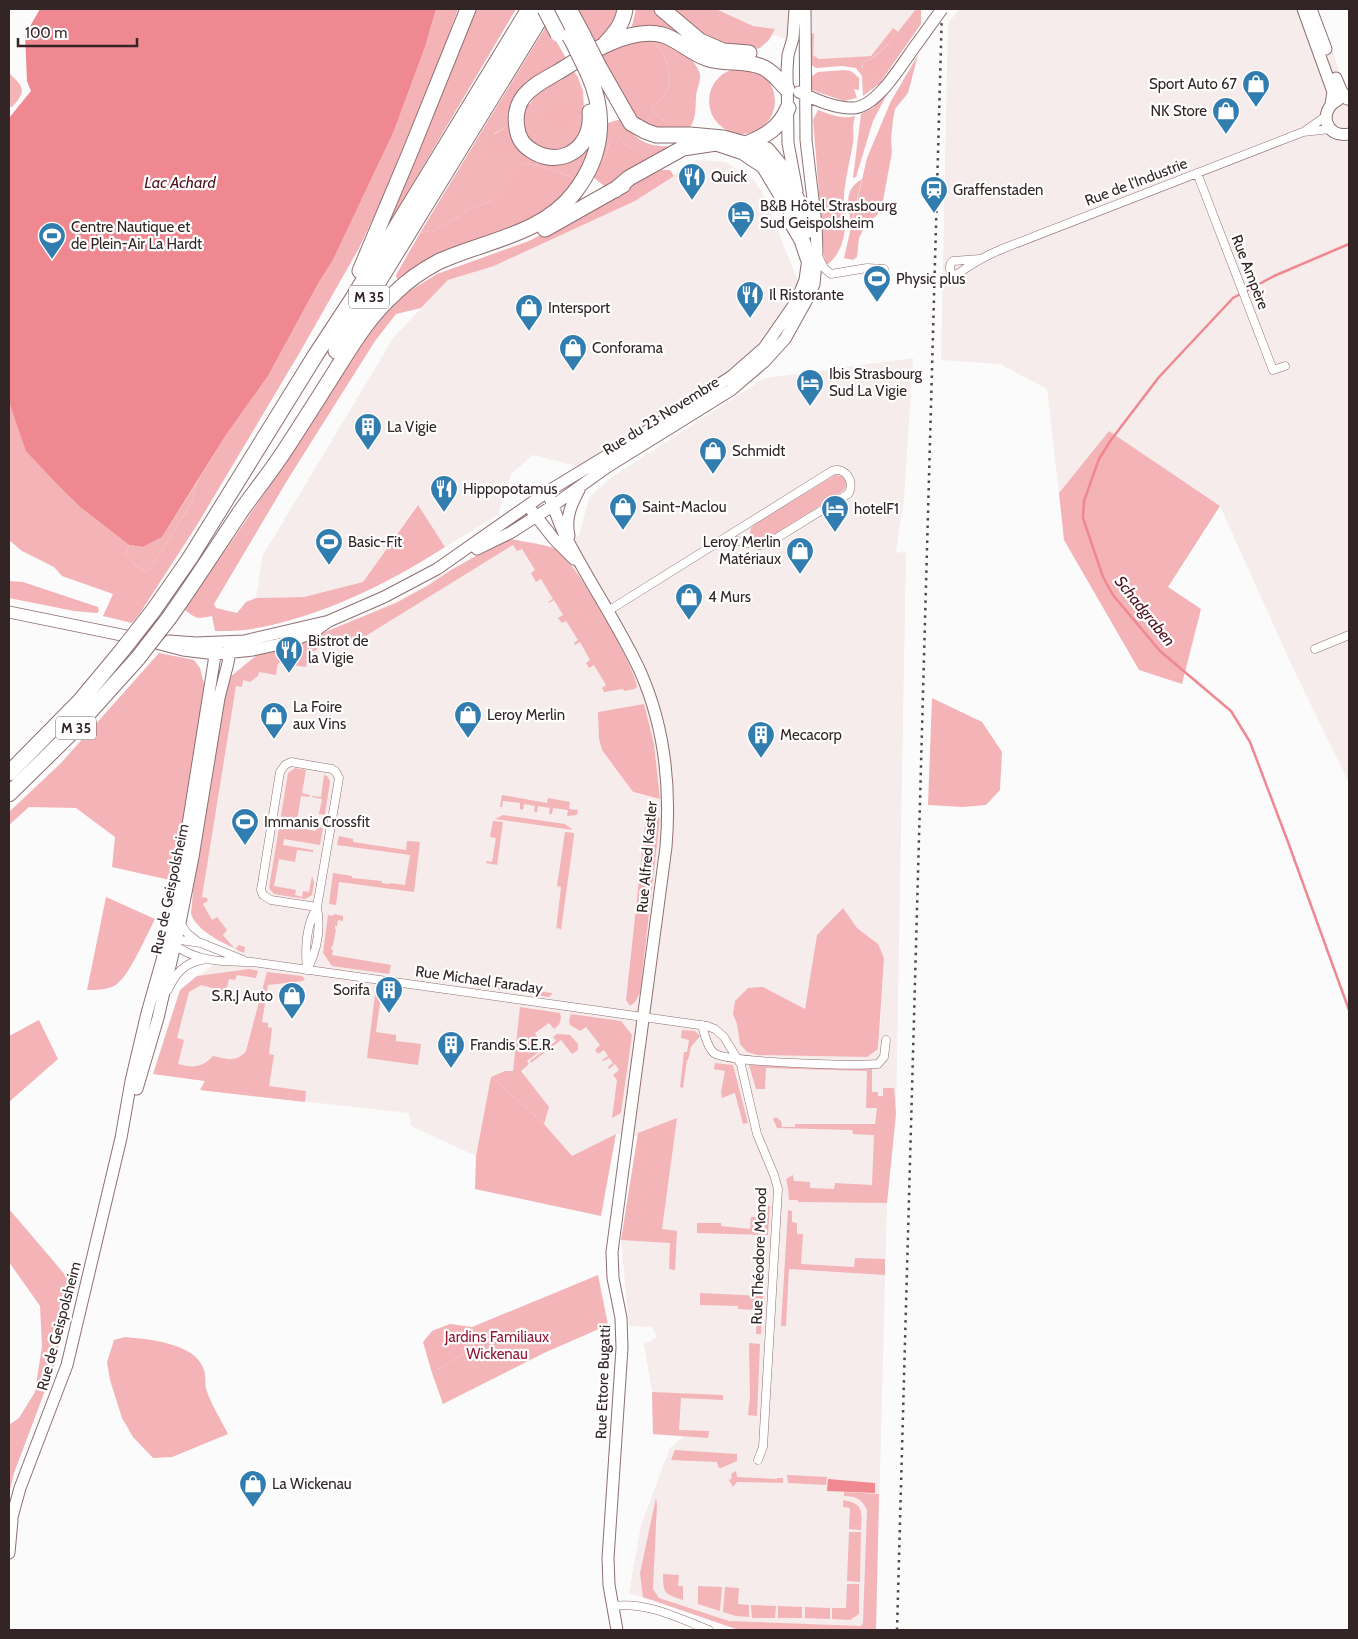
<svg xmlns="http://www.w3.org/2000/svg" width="1358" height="1639" font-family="Cabin,sans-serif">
<rect width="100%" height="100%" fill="#fbfbfb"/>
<path fill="#f6ecec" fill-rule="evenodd" d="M716,9H916L898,32L892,29L872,56L819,59L813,55L804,34L797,41L771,35L774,29L753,26Z
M960,9H1317L1346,89L1349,91V783L1293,668L1220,506L1109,431L1059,493L1047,389L1000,364L941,360L948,23Z
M697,160L725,162L752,178L762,192L802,291L794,320L770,348L581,467L533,455L511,474L498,515L445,547L417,505L363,582L304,597L256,598L263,555L394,337L448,280L494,266L635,201Z
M913,358L904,498L896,552L906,553L896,1114L887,1203L876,1630H739L629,1593L641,1525L670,1448L683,1437L653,1434L652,1392L644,1344L657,1337L652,1327L629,1326L621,1240L638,1136L616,1134L572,1156L544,1124L491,1077L476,1156L411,1126L409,1113L200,1090L205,1081L153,1074L180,990L235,949L223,934L227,931L212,920L203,904L208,901L202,897L236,685L298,644L395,602L427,585L437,577L509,539L560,549L579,535L589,498L609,479L760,381L767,378ZM644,704L654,744L660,799L633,793L625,781L599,712ZM646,816L660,818L640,993L635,1002L630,1006L626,999ZM843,909L857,928L878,944L884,958L879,1049L867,1057L740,1044L737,1024L763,987L805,1010L817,935Z"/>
<path fill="#f3b5b8" d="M668,9H716L753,26L775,29L769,40L760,48L752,50L714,44Z
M916,9H921V24L879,84L863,96L862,76L856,68L842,66L816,68L810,64L809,34L814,33L813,55L819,59L871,56L893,28L898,32C887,46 878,56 862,63V68L914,27L908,19Z
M646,40C652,41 663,40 669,42C679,46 699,64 700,75C701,82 696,90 696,97C695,112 697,122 685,132L646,127L666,123L651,109C655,103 661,100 665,94C673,82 668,56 657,46C654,44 649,42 646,40Z
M571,69L577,75L583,91L585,127L578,140L560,151H542L525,140L521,114L525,106L530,104L537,93Z
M844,70L851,71L859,78V90L854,89L857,98L844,101L809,89V78L818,72Z
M9,73C24,87 27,91 12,107L9,106Z
M886,93L887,94L873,121L856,177L853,178L861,114L873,108Z
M818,110C829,114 843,120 855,116C852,125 854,134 853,143C850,161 845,179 844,196C843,204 846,211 846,219C845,237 841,256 825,266L813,120Z
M494,111L497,113L509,115L510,126H507L494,134L539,161L590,141L587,159L576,180C561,172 542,165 524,164L502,194L489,202L470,208L454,220L435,230L420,233Z
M621,119C637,142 648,148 676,146L648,162C640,151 626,148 618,136H611L604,162L600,163L605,147L608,123Z
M862,179L851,224C848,205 843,190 862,179Z
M835,475L842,476L846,481V487L843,491L767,539C759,542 754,539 750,533L751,528L755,524Z
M197,482L192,502L163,549L147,572L134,565L125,554L129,545L143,547L162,537Z
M511,539C524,542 545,544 556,549C573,557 636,667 637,687L635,689L624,691L623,689L604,692L602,688L606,685L594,665L589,668L586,663L590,660L580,642L575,645L574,643L578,640L566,621L562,623L558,618L563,615L554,600L549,603L548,602L553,599L541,579L536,582L531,573L535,570L522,549L517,551L513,545L364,637L319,647L315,651H310L306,667L278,663L276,675L259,672L258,676L250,682L243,680L242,687L236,686L202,897L207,898L208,901L203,904L212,920L217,917L227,930L223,935L235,949L239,945L245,947L244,953C227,945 197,932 191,914L195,869L227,683L230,677L257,655L293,645L396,603L429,585L451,570L499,543Z
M295,768L306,770L302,793L310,795L309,797L301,796L296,827L316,831L317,827L323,828L320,845L284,839L283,845L313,850V852L297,850L295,862L279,859L274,886L296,890L295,895L302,897L303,891L309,892L312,876L314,882L312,895L305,899L274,894L269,888L288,773Z
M324,775L327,776L330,781L325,815L319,814L322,799L312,797V796L321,797Z
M502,795L547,803L548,798L570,802L569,809L578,810L577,815L567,816L568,810L553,808L552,814H549L550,808L538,806L537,812H534L535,806L524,804L523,810L520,809V803L503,801L502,807H500Z
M503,815L565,824L573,830L495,819Z
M493,821L503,822L497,865L486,863L487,861L492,862L496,838L490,837Z
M565,832L574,833V836L561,930L557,927L556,931L561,887L557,886Z
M339,836L353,839V842L406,850L407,841L420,842L414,892L339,882L336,905L329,904L333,873L352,876V878L382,881V883L389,884L390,883L405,885L410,855L337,845Z
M334,914L343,916V921L338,920L337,926H335V929H336L333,946H332L331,949L333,950L332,955L391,965L389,974L332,966L323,953L328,915L333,916Z
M249,969L258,971L256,978L237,975L235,980L229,979L226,992L201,985L189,992L177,1038L184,1040L178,1064C193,1068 202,1068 213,1056C225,1059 236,1063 246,1051L267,972L302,976L305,979L303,981L268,985L262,1022L268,1023V1027L272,1028L269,1054L274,1055L269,1086L306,1091L305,1102L200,1090L205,1081L153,1074L180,990L197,976Z
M470,980L480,981L481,983L552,993V994L549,997L471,985Z
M376,987L382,988L376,1032L396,1035V1041L421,1044L418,1065L367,1058Z
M520,1007L560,1013C562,1020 560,1025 554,1029L549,1023L535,1033L538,1038L533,1042L540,1051L527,1061L529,1064L521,1071L549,1107L544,1124L491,1077L505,1071H513Z
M571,1014L621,1021L632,1035L621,1113L612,1118L617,1080L613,1075L619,1070L615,1064L609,1069L608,1067L613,1063L609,1058L603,1061L602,1060L608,1056L604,1050L598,1054L595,1050L600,1045L586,1027L580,1031L570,1025L569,1020Z
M682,1030L695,1031L700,1036L691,1047L688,1060H687L683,1088L680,1087L684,1052H687L689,1040L681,1038Z
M557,1034L570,1035L578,1044V1050L572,1054L561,1040L531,1063L530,1061L556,1041L553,1037Z
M715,1063L733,1065L748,1123L743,1124L735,1093L722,1098L721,1092L725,1071L714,1069Z
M749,1065L872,1068V1092H878V1096H883V1088H894L896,1114L887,1203L798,1202V1200H789L788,1188L786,1179L793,1175L794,1181L810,1182V1188L834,1189L835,1183L872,1185L874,1135L853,1134L852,1130L777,1128L773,1119L776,1117L781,1121L782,1127H795V1124H875L877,1108H866L867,1071L766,1068L765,1089H756Z
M677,1118L662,1229L677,1231L675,1270L669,1269L670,1243L621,1240L638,1133Z
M757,1205L770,1206L768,1235L697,1233V1223H721V1226L750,1229L751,1217H757Z
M788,1210L792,1211V1222L797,1223V1234H803L801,1264L854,1267L855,1258L885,1259V1275L789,1269L786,1326H781Z
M598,1275L608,1325L544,1353L443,1404L432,1373L470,1350L472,1327Z
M700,1293L763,1296L761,1334H756L757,1310L738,1309V1306L700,1305Z
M749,1343L760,1344L757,1416L748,1415L750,1397Z
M652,1392L723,1395V1400L681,1398L679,1430L709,1431L708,1438L653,1434Z
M675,1450L737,1454V1461L721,1468L718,1467L717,1462L671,1460Z
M736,1471L737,1477L777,1479V1478H783V1483L737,1482L733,1487L729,1480L732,1478L731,1474Z
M787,1475L827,1477L826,1485L788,1483Z
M844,1492L879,1494L876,1630H739L643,1597L640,1573L656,1498L657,1504L653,1589L659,1598L729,1621L861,1626L863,1623L867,1510C862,1499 856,1496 844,1496Z
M843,1500C864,1503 862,1512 861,1530L849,1529L850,1508L843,1507Z
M849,1532H861L860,1582L847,1581Z
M663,1574L679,1575L678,1586H683V1600C665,1594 663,1594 663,1574Z
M847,1584H859V1614L850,1620L832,1619V1608H846Z
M698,1586L722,1587L720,1611L698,1604Z
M725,1587L739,1588L738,1604L749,1605V1617L736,1616L723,1612Z
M751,1605L776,1606L775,1618H752Z
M778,1606L802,1607V1618H778Z
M805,1607L830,1608V1619L805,1618Z"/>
<path fill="#f4b3b7" d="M436,9H458L444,48L380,204L359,248L300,352L197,525L140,613L132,623L103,616L113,594L62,576L54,567L22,551L9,540V402L27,451L80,507L129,545L125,554L134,565L147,572L163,549L192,502L197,482L226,435L268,376L319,282L333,260L394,131L425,47Z
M472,9H516L387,227Z
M578,9H619L608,35L596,42Z
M636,9H655L674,30L673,35L631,30Z
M908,19L914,27L880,71L876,76C867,76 863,72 862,63C883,55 894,36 908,19Z
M547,25L567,60L512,104L509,115L496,113L494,111Z
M646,40C649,42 654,43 657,46C668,56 673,82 665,94C661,100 655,103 651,109L666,123V129L661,131L632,119L597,53L613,46Z
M918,55L908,93L895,109L893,120L891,139L892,152L882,206L877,215L865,226L859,238L857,257L853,260L844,258L867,158L891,101Z
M709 101a33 33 0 1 1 66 0a33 33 0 1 1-66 0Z
M571,98L577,101L579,109L573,125C563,130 548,127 543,117L545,110L553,108Z
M507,126H510L518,148C507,155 496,155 486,147V140Z
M611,136H618C627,149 640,150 648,162L608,186H604L593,177L600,163L604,162Z
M524,164C542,165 561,172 576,180C571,187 566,195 559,201C538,219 509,227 483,237C454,247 422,260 397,279L396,275L420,233L435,230L454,220L470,208L489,202L501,194L511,176Z
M661,170H670L674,176L635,201L494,266L448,280L421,308L396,314L375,341L288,479L214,604L216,608L237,613L246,602L256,598L304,597L363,582L418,505L445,547C386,585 315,620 245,630C235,631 225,631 215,631L212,616C198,619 196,619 185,610L272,482L375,325L398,298L437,274L529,241Z
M1109,431L1220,506L1168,587L1201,609L1182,684L1139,670L1064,540L1059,493Z
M9,581L23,582L98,607L99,611L97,613L74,611L9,598Z
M159,653L194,660L200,668L205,688L174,881L112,867L115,837L76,808L29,807L9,825V812L61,763Z
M932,698L982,722L1002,752L1000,790L986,805L963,807L928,805Z
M644,704L654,744L660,799L633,792L602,750L599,739L598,712Z
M646,815L660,818L640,993L635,1002L630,1006L626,1000Z
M106,897L155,919C147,934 128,979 114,986C106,990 96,990 87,990Z
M843,908L857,928L878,944L884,958L878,1049L867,1057L757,1055L747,1052L740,1044L737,1024L733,1014L735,1001L748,988L763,987L805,1009L817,935Z
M39,1020L58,1059L9,1102V1036Z
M491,1077L544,1124L572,1156L616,1134L601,1216L475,1189L476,1156Z
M9,1209L67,1277L73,1290L61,1335L55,1364L14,1473L9,1494V1425L19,1418L35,1392L42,1346L40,1306L9,1262Z
M450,1324L472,1327L470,1350L432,1373L423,1342L432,1331Z
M125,1337C148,1339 196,1343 204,1370C206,1376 205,1383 206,1389C211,1404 221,1420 228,1434L172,1457L153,1458L133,1437L122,1418L110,1380L107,1362L114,1340Z"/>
<path fill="#ef8891" d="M40,9H436L425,47L394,131L333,260L319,282L268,376L226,435L162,537L143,547L129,545L80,507L58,485L26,451L9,402V118L31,91L27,81L25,35Z
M828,1479L875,1483V1493L827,1491Z"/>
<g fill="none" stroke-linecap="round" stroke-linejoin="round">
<path stroke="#ef8891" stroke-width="2.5" d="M1349,244L1274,276L1233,298L1159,377L1111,440L1099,459L1084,501L1083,518L1103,577L1113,595L1160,651L1231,711L1250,742L1288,842L1349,1010"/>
<defs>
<path id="street" d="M1305,131L1326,116
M1197,173L1273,370L1285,366
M817,254L824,268L831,274L867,268L884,269
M980,259L953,261C949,264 949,270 952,274L956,275C971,264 985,256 1002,249L1303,132L1330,129
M608,611L832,471C845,466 856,482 848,494L767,544L760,545L725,539
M1315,649L1349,635
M180,923L187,933L197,941
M173,939L201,943L243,960
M172,943C195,962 224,962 252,962L643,1017L707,1026L715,1029L724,1037L741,1065L757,1134L774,1175L778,1189L763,1447L758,1460
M307,970C317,951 321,929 317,907L339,778L336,772L332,769L291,762L285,765L280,772L261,890L263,895L271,900L317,907
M307,970C305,950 306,925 317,907
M168,990C175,974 184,963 202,960
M702,1025C704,1033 707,1047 714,1053C728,1063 856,1066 878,1064L884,1057L886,1040
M612,1606C646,1601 678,1618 709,1630"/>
<path id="secondary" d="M795,9L793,38L788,55L787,70L788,143L797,191
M1303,9L1333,92L1331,104
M1311,9L1326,49
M1336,78L1341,90L1347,99
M799,92C814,99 836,109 854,108C879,106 904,60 919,41
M1338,100C1317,111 1326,139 1349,134
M547,492C555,508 559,526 568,541C591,585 619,626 640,671C665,727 671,787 666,847L612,1252L613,1278L621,1318L622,1348L608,1558L609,1585L617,1630
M532,511L554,539L574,559
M569,536C565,518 571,505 579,490
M477,549L510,533L554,505L607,467L731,390L765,361L785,339L810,294L814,284L817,252L816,225L806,140L805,9
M9,612L141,639L183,650L216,654L253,650L289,642L312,633L329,621L384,597L437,569L547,492L644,433L732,376L764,348L796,302L805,280L808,258L807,251
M169,641L196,643L244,641L325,622
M137,1089L158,1018L180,923L193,857L219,698L228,663L231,642
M9,1528L20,1488L67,1365L121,1138L131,1081L147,1013L164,953L180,875L217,643
M9,1553L12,1520"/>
<path id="highway" d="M554,9L573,42
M569,9L583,35
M662,9L700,41L723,51L749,53
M605,44C615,33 623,24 625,9
M599,67L631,123L645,131L656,135H690L723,138L767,150L782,168L800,206L816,225L810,230H806L800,226L764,166L743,152L716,143L683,148L629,178L615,190
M590,112C592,130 584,148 567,155C555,160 541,157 531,150C523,145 518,137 517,128C515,117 517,105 524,96C533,85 546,79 558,72C585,55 629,26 663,35C679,40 691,53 706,58C724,65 744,59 762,67C771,70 780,82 787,89
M746,144C765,136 780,128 788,108
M792,223L802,240L808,258
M545,229L623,185
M360,271L409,155L468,9
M336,351L546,9
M153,611L190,558L315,356L353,298L529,9
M169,618C194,583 217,547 241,511C256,490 273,469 287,447C304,421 321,394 338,367C355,340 371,314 395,293C407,281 423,270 438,262C483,241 542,235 574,193C603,156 607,115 588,73
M9,773L80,701L120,653
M9,794L67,737L138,658"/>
</defs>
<use href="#street" stroke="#8f6f70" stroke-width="9"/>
<use href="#secondary" stroke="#8f6f70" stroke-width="13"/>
<use href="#highway" stroke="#8f6f70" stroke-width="17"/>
<use href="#street" stroke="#fff" stroke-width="8"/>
<use href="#secondary" stroke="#fff" stroke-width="11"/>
<use href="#highway" stroke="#fff" stroke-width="15"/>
<path stroke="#524647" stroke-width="2.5" stroke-dasharray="2.5 5" stroke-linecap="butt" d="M897,1630L942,9"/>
<defs>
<path id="secondary-bridge" d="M919,41L942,9"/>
<path id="highway-bridge" d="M545,9L558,34
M583,35L599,67
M573,42L588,73
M120,653L153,611
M138,658L169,618"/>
</defs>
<use href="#secondary-bridge" stroke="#8f6f70" stroke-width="13" stroke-linecap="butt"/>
<use href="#highway-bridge" stroke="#8f6f70" stroke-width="17" stroke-linecap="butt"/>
<use href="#secondary-bridge" stroke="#fff" stroke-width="11"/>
<use href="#highway-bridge" stroke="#fff" stroke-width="15"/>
</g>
<defs>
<symbol id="shop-pin" viewBox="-11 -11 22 30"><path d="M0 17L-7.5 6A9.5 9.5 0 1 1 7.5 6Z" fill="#317db0" stroke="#fff"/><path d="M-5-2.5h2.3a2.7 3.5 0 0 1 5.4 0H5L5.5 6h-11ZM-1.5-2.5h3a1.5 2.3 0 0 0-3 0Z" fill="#fff"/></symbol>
<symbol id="restaurant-pin" viewBox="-11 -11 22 30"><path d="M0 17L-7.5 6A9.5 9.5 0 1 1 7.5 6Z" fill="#317db0" stroke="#fff"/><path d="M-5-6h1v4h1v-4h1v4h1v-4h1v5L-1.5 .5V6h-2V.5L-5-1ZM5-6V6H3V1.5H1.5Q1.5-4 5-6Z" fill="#fff"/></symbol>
<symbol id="station-pin" viewBox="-11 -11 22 30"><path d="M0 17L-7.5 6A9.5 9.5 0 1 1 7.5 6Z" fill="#317db0" stroke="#fff"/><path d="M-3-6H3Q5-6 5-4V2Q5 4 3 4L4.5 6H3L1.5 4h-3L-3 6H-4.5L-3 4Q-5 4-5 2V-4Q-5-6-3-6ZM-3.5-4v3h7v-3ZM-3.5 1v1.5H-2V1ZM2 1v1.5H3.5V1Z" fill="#fff"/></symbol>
<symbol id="hotel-pin" viewBox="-11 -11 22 30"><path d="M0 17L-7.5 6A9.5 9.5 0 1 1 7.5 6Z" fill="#317db0" stroke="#fff"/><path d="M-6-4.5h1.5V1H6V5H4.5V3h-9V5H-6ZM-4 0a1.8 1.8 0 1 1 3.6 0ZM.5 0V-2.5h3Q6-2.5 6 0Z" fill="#fff"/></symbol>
<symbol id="stadium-pin" viewBox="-11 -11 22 30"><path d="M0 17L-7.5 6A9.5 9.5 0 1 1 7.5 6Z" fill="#317db0" stroke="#fff"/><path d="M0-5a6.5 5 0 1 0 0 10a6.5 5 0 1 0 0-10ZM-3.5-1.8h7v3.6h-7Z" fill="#fff"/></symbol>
<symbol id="building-pin" viewBox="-11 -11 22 30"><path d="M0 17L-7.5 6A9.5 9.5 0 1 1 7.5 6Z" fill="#317db0" stroke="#fff"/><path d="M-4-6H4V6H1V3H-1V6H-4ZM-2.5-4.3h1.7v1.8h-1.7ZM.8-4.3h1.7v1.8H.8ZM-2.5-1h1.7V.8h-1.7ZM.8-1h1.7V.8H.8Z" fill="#fff"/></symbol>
</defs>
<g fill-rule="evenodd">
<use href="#shop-pin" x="1240" y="68" width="32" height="43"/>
<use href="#shop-pin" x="1210" y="95" width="32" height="43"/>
<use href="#restaurant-pin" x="676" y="161" width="32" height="43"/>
<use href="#station-pin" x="918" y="174" width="32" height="43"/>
<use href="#hotel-pin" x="725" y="199" width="32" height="43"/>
<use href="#stadium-pin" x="36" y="220" width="32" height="43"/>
<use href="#stadium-pin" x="861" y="263" width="32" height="43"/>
<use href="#restaurant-pin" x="734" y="279" width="32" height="43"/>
<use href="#shop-pin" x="513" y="292" width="32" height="43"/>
<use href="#shop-pin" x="557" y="332" width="32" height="43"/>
<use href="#hotel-pin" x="794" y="367" width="32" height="43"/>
<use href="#building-pin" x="352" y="411" width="32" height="43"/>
<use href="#shop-pin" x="697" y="435" width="32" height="43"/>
<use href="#restaurant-pin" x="428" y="473" width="32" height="43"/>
<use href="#shop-pin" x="607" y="491" width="32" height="43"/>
<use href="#hotel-pin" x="819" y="493" width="32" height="43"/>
<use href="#stadium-pin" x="313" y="526" width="32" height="43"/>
<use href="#shop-pin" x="784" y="535" width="32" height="43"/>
<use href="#shop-pin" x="673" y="581" width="32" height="43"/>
<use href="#restaurant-pin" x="273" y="634" width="32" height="43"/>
<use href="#shop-pin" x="452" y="699" width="32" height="43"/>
<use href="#shop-pin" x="258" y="700" width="32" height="43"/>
<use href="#building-pin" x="745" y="719" width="32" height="43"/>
<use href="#stadium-pin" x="229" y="806" width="32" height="43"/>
<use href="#building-pin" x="373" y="974" width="32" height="43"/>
<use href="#shop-pin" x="276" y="980" width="32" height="43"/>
<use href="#building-pin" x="435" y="1029" width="32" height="43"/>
<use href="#shop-pin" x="237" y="1468" width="32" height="43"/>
</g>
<g text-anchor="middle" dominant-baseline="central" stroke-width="4.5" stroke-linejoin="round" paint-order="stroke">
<g fill="#fff" stroke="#706667" stroke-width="1">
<rect x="349" y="285.5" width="40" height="23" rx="4"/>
<rect x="56" y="716.5" width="40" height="23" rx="4"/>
</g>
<g font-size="14" font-weight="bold" fill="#332526">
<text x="369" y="297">M 35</text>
<text x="76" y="728">M 35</text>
</g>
<g font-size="15" fill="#332526" stroke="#fff" text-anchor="start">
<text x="1237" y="84" text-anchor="end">Sport Auto 67</text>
<text x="1207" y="111" text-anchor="end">NK Store</text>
<text x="711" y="177">Quick</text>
<text x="953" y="190">Graffenstaden</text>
<text x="760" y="206">B&amp;B Hôtel Strasbourg<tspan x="760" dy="17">Sud Geispolsheim</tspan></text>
<text x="71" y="227">Centre Nautique et<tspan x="71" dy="17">de Plein-Air La Hardt</tspan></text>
<text x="896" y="279">Physic plus</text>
<text x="769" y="295">Il Ristorante</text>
<text x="548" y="308">Intersport</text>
<text x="592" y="348">Conforama</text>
<text x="829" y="374">Ibis Strasbourg<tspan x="829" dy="17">Sud La Vigie</tspan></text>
<text x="387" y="427">La Vigie</text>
<text x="732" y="451">Schmidt</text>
<text x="463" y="489">Hippopotamus</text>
<text x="642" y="507">Saint-Maclou</text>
<text x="854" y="509">hotelF1</text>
<text x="348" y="542">Basic-Fit</text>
<text x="781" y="542" text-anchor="end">Leroy Merlin<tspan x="781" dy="17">Matériaux</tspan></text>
<text x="708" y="597">4 Murs</text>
<text x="308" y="641">Bistrot de<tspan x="308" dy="17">la Vigie</tspan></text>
<text x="293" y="707">La Foire<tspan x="293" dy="17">aux Vins</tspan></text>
<text x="487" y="715">Leroy Merlin</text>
<text x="780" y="735">Mecacorp</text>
<text x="264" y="822">Immanis Crossfit</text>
<text x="370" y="990" text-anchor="end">Sorifa</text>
<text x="273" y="996" text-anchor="end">S.R.J Auto</text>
<text x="470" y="1045">Frandis S.E.R.</text>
<text x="272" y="1484">La Wickenau</text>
</g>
<g font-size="15" fill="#332526" stroke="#fff">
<text transform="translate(1136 182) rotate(-21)">Rue de l'Industrie</text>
<text transform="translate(1250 272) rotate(69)">Rue Ampère</text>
<text transform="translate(661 416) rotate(-32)">Rue du 23 Novembre</text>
<text transform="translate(647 857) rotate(-85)">Rue Alfred Kastler</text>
<text transform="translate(170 889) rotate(-78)">Rue de Geispolsheim</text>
<text transform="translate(479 980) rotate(8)">Rue Michael Faraday</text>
<text transform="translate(759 1256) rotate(-88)">Rue Théodore Monod</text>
<text transform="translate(59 1326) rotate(-75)">Rue de Geispolsheim</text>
<text transform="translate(603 1382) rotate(-88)">Rue Ettore Bugatti</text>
</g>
<g font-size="15" fill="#921734" stroke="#fff">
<text x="497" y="1337">Jardins Familiaux<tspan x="497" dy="17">Wickenau</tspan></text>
</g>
<g font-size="16" font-style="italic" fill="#50111c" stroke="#fff">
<text x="180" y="182">Lac Achard</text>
<text transform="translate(1145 611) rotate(51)">Schadgraben</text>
</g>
</g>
<rect width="1358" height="1639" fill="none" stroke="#332526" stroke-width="20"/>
<path d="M18 38v8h119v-8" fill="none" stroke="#332526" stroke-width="2.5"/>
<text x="25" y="38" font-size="15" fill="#332526" stroke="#ffffff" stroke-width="4" paint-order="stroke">100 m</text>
</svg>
